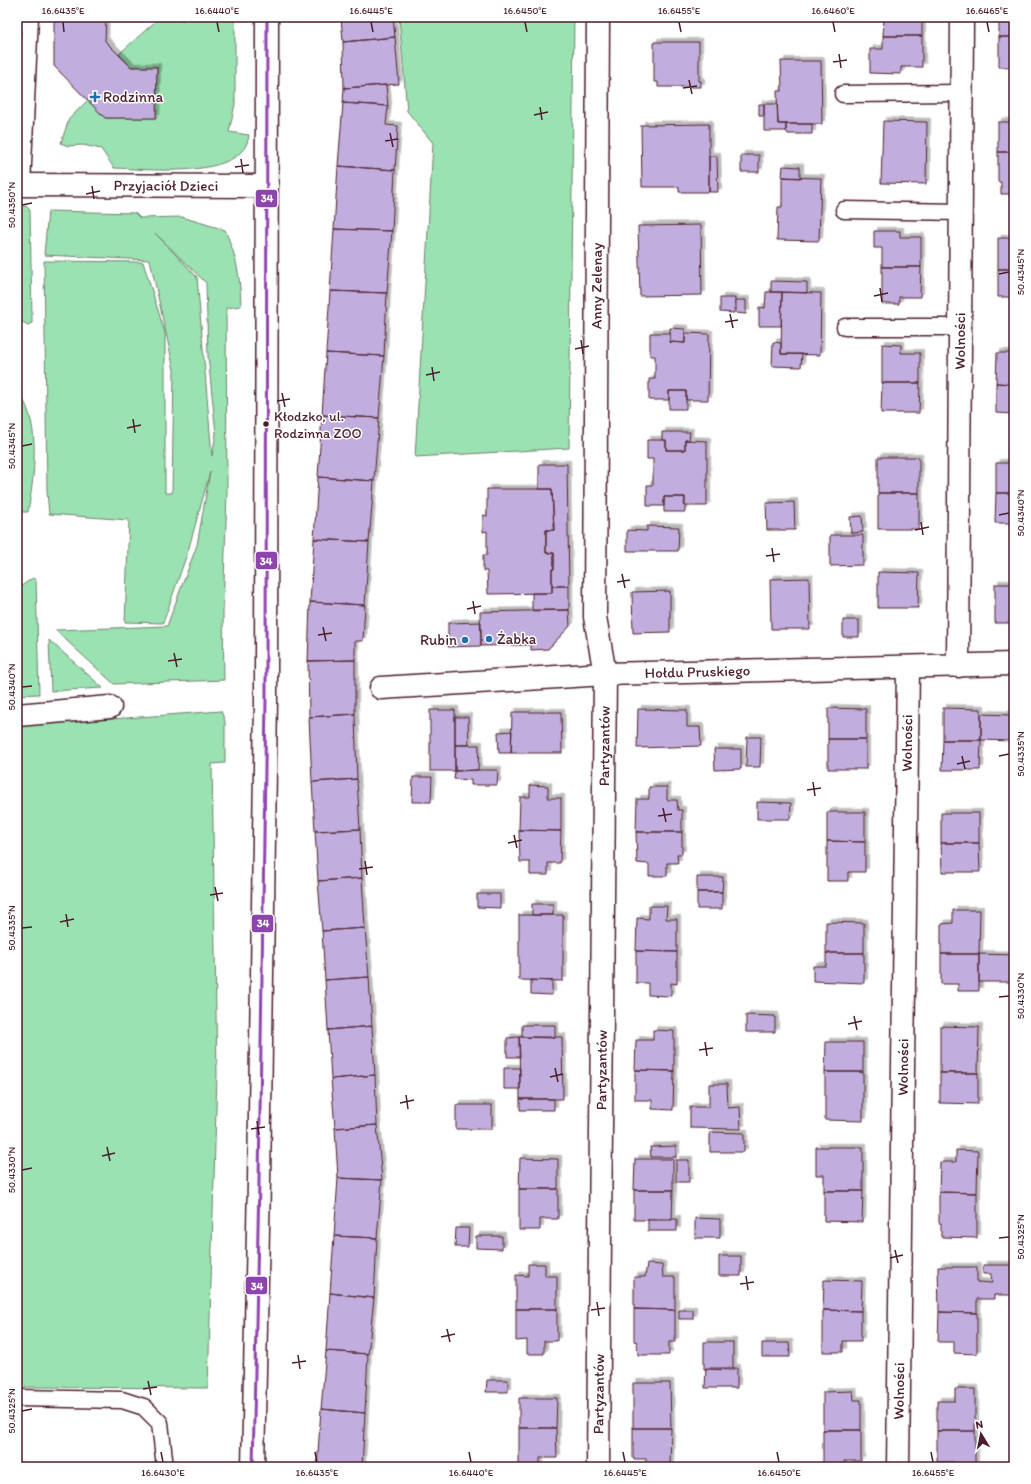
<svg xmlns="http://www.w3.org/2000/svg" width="1031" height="1484" font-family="Itim,sans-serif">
<defs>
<filter id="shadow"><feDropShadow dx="3.5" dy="-3.5" stdDeviation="0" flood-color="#0004"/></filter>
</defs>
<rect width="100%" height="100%" fill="#fff"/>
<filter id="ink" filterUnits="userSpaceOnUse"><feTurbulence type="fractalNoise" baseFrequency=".025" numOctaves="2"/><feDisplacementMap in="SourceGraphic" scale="8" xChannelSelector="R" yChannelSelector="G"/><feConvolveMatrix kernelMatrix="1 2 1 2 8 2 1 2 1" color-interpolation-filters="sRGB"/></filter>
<g filter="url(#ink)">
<path fill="#9ae2b1" stroke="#72806e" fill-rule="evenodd" d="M17,17H23L20,91L17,90Z
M184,17H235V104L229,132L249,135C244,181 146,169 114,168L101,149L83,145L68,146L61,143L69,119L88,100L105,118H156L157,67H131L119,54L157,20H184Z
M399,17H574L569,448L415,457L433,143L407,111Z
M17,206H26L30,210L32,320V323L28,325L17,319Z
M48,211L135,213L140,218L182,217L225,230C237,258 240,275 241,306L226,308L227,492L223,612L224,680L114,684L55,630L167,626L197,545L210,472L188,551L163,623L125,622L129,520L49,514L47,492L44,261L143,262L165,333V493H172L174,370L150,260L44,255ZM155,233L206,283L208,356L216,434L212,456L197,277Z
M17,396H21C41,426 34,478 28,512H17Z
M33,578L36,580L39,694L17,695V589Z
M49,640L103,688L51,691Z
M221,711L225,721V763L212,764L217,1074L208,1388L17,1387V726Z"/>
<path fill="#c2aede" stroke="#4a1f2b" filter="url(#shadow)" d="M54,17H106L105,41L131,67H157L156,118H105L54,66Z
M341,17H393L395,37L343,42Z
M772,17H805V18H772Z
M884,17H922V36H883Z
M999,17H1014V37H999Z
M883,36H922V67H901V74L870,73V49H883Z
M395,37L399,84L344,88L343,42Z
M999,37H1014V67H999Z
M654,42H699V81H701V87H658V82H654Z
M781,61H821L822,124H778L777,91H782Z
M386,85L388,106L343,103L344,88Z
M343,103L388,106L386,125L398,126L395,170L338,166Z
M759,104H764V116H759Z
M764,104H777L778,124H786V131H764Z
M883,121L927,122L926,184L881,183Z
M998,122H1014V152H998Z
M709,124V192H679V187H642L641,125Z
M786,124H812V134H788L786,131Z
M998,152H1014V194H1001V182H998Z
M741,155H759V172H741Z
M709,156H717L718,192H709Z
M338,166L395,170L392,231L334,229Z
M783,166L800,167V178L782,177Z
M782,177L821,178L819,241L777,240L778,207H782Z
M701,225L702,295L640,296L638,226Z
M334,229L392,231L387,293L330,291Z
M874,231H900V237H921V267H882V248H874Z
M998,238H1014V269H998Z
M882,267H921L920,297H899V304H882Z
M998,269H1014V297H998Z
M771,281L807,282V293L771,292Z
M330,291L387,293L384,356L326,353Z
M766,292H782L781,326H759V307L765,308Z
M782,292L821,293L820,355L781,354Z
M720,298H735L734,313L720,312Z
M736,300H746V314L736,313Z
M670,328L685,329V343L670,342Z
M650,333H670V342L685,343V333L709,334L708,400H686V391H669V400H649V379H655V356H650Z
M773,342L781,343V354H802L801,367L772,366Z
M882,344L901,345V353H920V383H882Z
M326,353L384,356L379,418L322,415Z
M997,353H1014V384L996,383Z
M882,383H920L919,413H881Z
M996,383L1014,384V414L996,413Z
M669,391H686V409H669Z
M322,415L379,418L374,481L318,477Z
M662,432H690L689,440H685V450H666V440H662Z
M647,440H666V450H685V440L707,441V506H684L685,497H664V506H647V485H653V459H647Z
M1008,450H1014V493H996V463H1008Z
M878,457H919V493H878Z
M539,464H567L569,586H552V569H554V553H546V530H554L552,489H539Z
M318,477L374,481L369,542L314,539Z
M487,489H552L554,530H546V553H554V569H552V593L488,594L487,571H483V555H487V531L483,532V515L487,516Z
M878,493H919V529H878Z
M996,493H1014V523H995Z
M664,497H685V512H664Z
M794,502L795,530H767L766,503Z
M862,516L863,532L851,533L850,517Z
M647,526L679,527L678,551H627V530L647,531Z
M830,535H863V565L830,566Z
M314,539L369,542L365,605L310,602Z
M878,572L919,573L918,608H878Z
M809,578L810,629H771L770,579Z
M995,584H1014V623H995Z
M552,586H569V610H532V593H552Z
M670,591V632L633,633L632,592Z
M310,602L365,605L363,641H355V660L308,661Z
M569,610L570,626L548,649L531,650V645L481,646L480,612Z
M843,620H859V637H843Z
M481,622V646L448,647V623Z
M355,660V714L309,717L308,661Z
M828,708L866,709V739H828Z
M943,708L981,709V740H943Z
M638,709L687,710V727H700L701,746L637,748Z
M430,710H455V771H430Z
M512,712H561L562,753H511Z
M355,714L357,779L312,782L309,717Z
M981,714L1010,715V741L981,740Z
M455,717H468L469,745H455Z
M512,731L511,753H499L498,732Z
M747,737H761L760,767H746Z
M828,739H866V769H828Z
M943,740H981L980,770H942Z
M455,745H479L478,770L455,771Z
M714,749H741V769L715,770Z
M478,770H498L497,785H471V780L454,779L455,771Z
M413,777H432L431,802H412Z
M357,779L360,829L315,831L312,782Z
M530,785L548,786V798H561V831L519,830L520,797H530Z
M649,787H667V800H677L678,810H682V832H636L637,799H649Z
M757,802L791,803L790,819H757Z
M827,812H865V842L827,841Z
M941,813H979V843H941Z
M360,829L362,878L318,881L315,831Z
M519,830L561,831L560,863H548V875H530V862H520Z
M636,832H682V854H677L678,863H667V876H649V864L637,863Z
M827,841L865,842V872H848V881H827Z
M941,843H979L980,872H942Z
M697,877H723L722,892H697Z
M362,878L365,928L322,931L318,881Z
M697,892H722V909H697Z
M477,894H500V908L477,907Z
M532,904H553V915H532Z
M649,906H667L666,919H677V952L636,951L637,918L649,919Z
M953,910H980L979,954H941V924L953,923Z
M519,915H563V981L519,980Z
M826,922L864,923V953H826Z
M365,928L369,977L325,980L322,931Z
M636,951L677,952V984L671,983V996L648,995V983H636Z
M826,953H864V983L813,981V966H826Z
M941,954H979V991H958V984H941Z
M979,954L1014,955V982H979Z
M369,977L372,1026L328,1030L325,980Z
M531,980L552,981V995L531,994Z
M746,1015L775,1016V1032H746Z
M522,1025H555V1038L522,1037Z
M372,1026L375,1075L331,1079L328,1030Z
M940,1026L979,1027L978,1073H940Z
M653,1030L674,1031V1071L635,1070L636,1040H653Z
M519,1037H562L563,1099H520Z
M519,1037L520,1057H507V1038Z
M826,1042H863V1072H825Z
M504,1068H520V1089H504Z
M635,1070L674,1071L673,1110L652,1109V1100H635Z
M825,1072H863V1121L825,1120Z
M940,1073H978V1104L940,1103Z
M375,1075L377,1125L335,1128L331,1079Z
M709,1084H727L728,1108L740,1107L741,1129L690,1128V1107H709Z
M520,1099H554V1110H520Z
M456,1105H492V1129H456Z
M377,1125L382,1180L338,1178L335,1128Z
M710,1132L744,1133V1152H710Z
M676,1146V1157H651L650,1147Z
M816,1147H863V1191H824V1175H816Z
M956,1150L978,1151L977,1193L939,1192L940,1162H956Z
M520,1158L558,1159V1189H519Z
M635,1159H673V1190H634Z
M676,1160H689V1182H676Z
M338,1178L382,1180L377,1238L334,1236Z
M519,1189H558V1219H540V1230H519Z
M634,1190H673L672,1220H634Z
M824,1191H863L862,1222L824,1221Z
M939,1192L977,1193V1238L941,1237V1223H939Z
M695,1218L720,1219V1238H695Z
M648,1219H677V1231H648Z
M456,1228H469L468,1247H455Z
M334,1236L377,1238L374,1298L330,1293Z
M476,1236H502V1249L476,1248Z
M719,1256H741V1276H719Z
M528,1264H545V1276H557V1309H516V1275L528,1276Z
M647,1264L662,1265L663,1277H675V1310L634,1309V1277H645Z
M983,1265H1014V1295H994V1299H977V1313L939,1312L938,1267H977V1282L992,1283L991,1274H983Z
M824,1280L862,1281L861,1311L823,1310Z
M330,1293L374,1298L368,1354L326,1351Z
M516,1309H557V1341H544V1354H527V1340L516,1341Z
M634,1309L675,1310V1342H669V1355H638L637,1342L634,1341Z
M679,1310H693V1319H679Z
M823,1310L861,1311V1341H843V1352H823Z
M939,1312L977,1313V1354L954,1353V1342H938Z
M704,1342H733V1370L704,1369Z
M762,1343H789L790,1357H762Z
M326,1351L368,1354L365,1413L321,1409Z
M706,1368H737V1388H705Z
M487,1380H508V1392H486Z
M633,1383H670L671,1428H633Z
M955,1389H975V1431H937V1401H955Z
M853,1391L854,1400H861V1430H823V1392Z
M519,1398H557L556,1428H519Z
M321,1409L365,1413L362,1467H317Z
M519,1428H556L557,1458H540V1467H519Z
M633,1428H671L670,1467H646V1459H633Z
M823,1430H861V1461H844V1467H823Z
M937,1431H975V1467H954V1462H937Z"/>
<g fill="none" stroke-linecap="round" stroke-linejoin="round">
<defs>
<path id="service" d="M843,94L962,93
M22,185L30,17
M844,210L961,212
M845,327H960
M17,1398L122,1400L144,1407L160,1423L165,1467"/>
<g id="minor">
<path id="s1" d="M17,185L267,186"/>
<path id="s2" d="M958,666L962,17"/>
<path id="s3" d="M381,688L605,674L1014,664"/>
<path d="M17,715L110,707"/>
<path d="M253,1467L259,1182L266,699L267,17"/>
<path id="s4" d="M598,1467L605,674L595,617L598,17"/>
<path id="s5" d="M898,1467L908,667"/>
</g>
</defs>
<use href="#service" stroke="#4a1f2b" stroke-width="19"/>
<use href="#minor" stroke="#4a1f2b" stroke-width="25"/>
<use href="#service" stroke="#fff" stroke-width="16"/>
<use href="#minor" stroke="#fff" stroke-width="22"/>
<defs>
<path id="bus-1" d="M253,1467L259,1182L266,699L267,17"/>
</defs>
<use href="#bus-1" stroke="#fff" stroke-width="6"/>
<use href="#bus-1" stroke="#8e44ad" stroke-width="3"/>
</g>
</g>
<path fill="none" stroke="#4a1f2b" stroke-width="1.5" d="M63,22L64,32M217,22L219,32M371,22L373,32M525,22L527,32M679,22L681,32M833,22L835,32M987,22L989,32M839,54L841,68M833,62L847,60M689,80L692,94M683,88L697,86M540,107L542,120M534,115L548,112M390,133L393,147M385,141L398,139M241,159L243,173M235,167L249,165M92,186L94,199M86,194L100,191M22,205L32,203M999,274L1009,272M880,288L882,302M874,296L888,293M730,314L733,328M725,322L738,320M581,340L583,354M575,349L589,346M432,367L434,381M426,375L440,372M282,393L285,407M277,401L290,399M133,419L135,433M127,428L141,425M22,446L32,444M999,515L1009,513M921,522L923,535M915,530L929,527M772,548L774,562M766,556L780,554M622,574L625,588M617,582L630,580M473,601L475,614M467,609L481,606M323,627L326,641M318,635L332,633M174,653L177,667M168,661L182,659M22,687L32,686M962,756L965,769M999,756L1009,754M957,764L970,761M813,782L815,796M807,790L821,788M663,808L666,822M658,816L672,814M514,835L517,848M508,843L522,840M365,861L367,875M359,869L373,867M215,887L218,901M210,895L223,893M66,914L68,927M60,922L74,919M22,928L32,927M999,997L1009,996M854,1016L857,1030M848,1024L862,1021M705,1042L707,1056M699,1050L713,1048M555,1068L558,1082M550,1077L563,1074M406,1095L408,1109M400,1103L414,1100M257,1121L259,1135M251,1129L265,1127M107,1147L110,1161M102,1156L115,1153M22,1170L32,1168M999,1238L1009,1237M895,1250L898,1263M890,1258L903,1255M746,1276L748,1290M740,1284L754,1282M597,1302L599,1316M591,1310L605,1308M447,1329L450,1342M441,1337L455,1334M298,1355L300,1369M292,1363L306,1361M148,1381L151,1395M143,1389L157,1387M22,1411L32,1409M161,1452L163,1462M315,1452L317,1462M469,1452L471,1462M623,1452L625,1462M777,1452L779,1462M931,1452L933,1462"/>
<g fill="#1f6fb2" stroke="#fff" stroke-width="1.5">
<path d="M93 91h4v4h4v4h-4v4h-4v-4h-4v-4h4z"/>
<circle cx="489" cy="639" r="4"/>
<circle cx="465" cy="640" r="4"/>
</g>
<circle fill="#4a1f2b" stroke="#fff" stroke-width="1.5" cx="266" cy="424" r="3.5"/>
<g text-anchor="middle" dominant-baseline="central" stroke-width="3" stroke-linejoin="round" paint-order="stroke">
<g font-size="14" fill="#4a1f2b" stroke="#fff" text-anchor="start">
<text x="274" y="416">Kłodzko, ul.<tspan x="274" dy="17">Rodzinna ZOO</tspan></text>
</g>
<g font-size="15" fill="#4a1f2b" stroke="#fff" text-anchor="start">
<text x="103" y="97">Rodzinna</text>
<text x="497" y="639">Żabka</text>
<text x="457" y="640" text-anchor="end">Rubin</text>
</g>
<g font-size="15" fill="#4a1f2b" stroke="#fff">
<text stroke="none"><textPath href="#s1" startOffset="149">Przyjaciół Dzieci</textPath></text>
<text stroke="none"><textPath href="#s4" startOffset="1182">Anny Zelenay</textPath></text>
<text stroke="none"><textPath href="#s2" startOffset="325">Wolności</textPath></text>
<text stroke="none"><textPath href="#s3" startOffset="317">Hołdu Pruskiego</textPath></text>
<text stroke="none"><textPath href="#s5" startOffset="724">Wolności</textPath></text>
<text stroke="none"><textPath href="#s4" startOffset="721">Partyzantów</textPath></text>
<text stroke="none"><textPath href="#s5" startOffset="400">Wolności</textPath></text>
<text stroke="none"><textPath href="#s4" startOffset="397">Partyzantów</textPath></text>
<text stroke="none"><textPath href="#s5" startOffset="76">Wolności</textPath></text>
<text stroke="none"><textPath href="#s4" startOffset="73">Partyzantów</textPath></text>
</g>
</g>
<g stroke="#fff" stroke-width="1.5">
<rect x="255" y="189" width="23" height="19" rx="4" fill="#8e44ad"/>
<rect x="255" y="551" width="23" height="19" rx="4" fill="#8e44ad"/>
<rect x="251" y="914" width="23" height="19" rx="4" fill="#8e44ad"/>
<rect x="245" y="1276" width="23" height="19" rx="4" fill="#8e44ad"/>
</g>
<g font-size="11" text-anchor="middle" font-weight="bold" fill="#fff">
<text x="267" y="202">34</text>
<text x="266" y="565">34</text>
<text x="263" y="927">34</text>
<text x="257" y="1290">34</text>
</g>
<rect width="1031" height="1484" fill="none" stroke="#fff" stroke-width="44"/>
<g transform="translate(981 1434) rotate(350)" stroke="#ffffff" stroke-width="3" paint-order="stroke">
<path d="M0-3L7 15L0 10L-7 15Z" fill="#4a1f2b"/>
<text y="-6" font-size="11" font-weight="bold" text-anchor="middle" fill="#4a1f2b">N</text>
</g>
<rect x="22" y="22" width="987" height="1440" fill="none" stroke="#4a1f2b" stroke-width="1.5"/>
<g font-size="10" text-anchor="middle" fill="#4a1f2b">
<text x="63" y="14">16.6435°E</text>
<text x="217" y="14">16.6440°E</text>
<text x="371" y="14">16.6445°E</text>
<text x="525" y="14">16.6450°E</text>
<text x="679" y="14">16.6455°E</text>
<text x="833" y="14">16.6460°E</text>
<text x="987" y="14">16.6465°E</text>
<text transform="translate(11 205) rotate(-90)" y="4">50.4350°N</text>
<text transform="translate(1020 272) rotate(-90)" y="4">50.4345°N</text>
<text transform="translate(11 446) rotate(-90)" y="4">50.4345°N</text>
<text transform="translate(1020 513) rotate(-90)" y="4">50.4340°N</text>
<text transform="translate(11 687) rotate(-90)" y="4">50.4340°N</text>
<text transform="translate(1020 754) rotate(-90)" y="4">50.4335°N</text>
<text transform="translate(11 928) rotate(-90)" y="4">50.4335°N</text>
<text transform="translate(1020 996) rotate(-90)" y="4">50.4330°N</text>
<text transform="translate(11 1170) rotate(-90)" y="4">50.4330°N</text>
<text transform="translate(1020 1237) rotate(-90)" y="4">50.4325°N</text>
<text transform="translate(11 1411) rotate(-90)" y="4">50.4325°N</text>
<text x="163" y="1476">16.6430°E</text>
<text x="317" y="1476">16.6435°E</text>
<text x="471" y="1476">16.6440°E</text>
<text x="625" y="1476">16.6445°E</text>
<text x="779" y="1476">16.6450°E</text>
<text x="933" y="1476">16.6455°E</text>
</g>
</svg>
